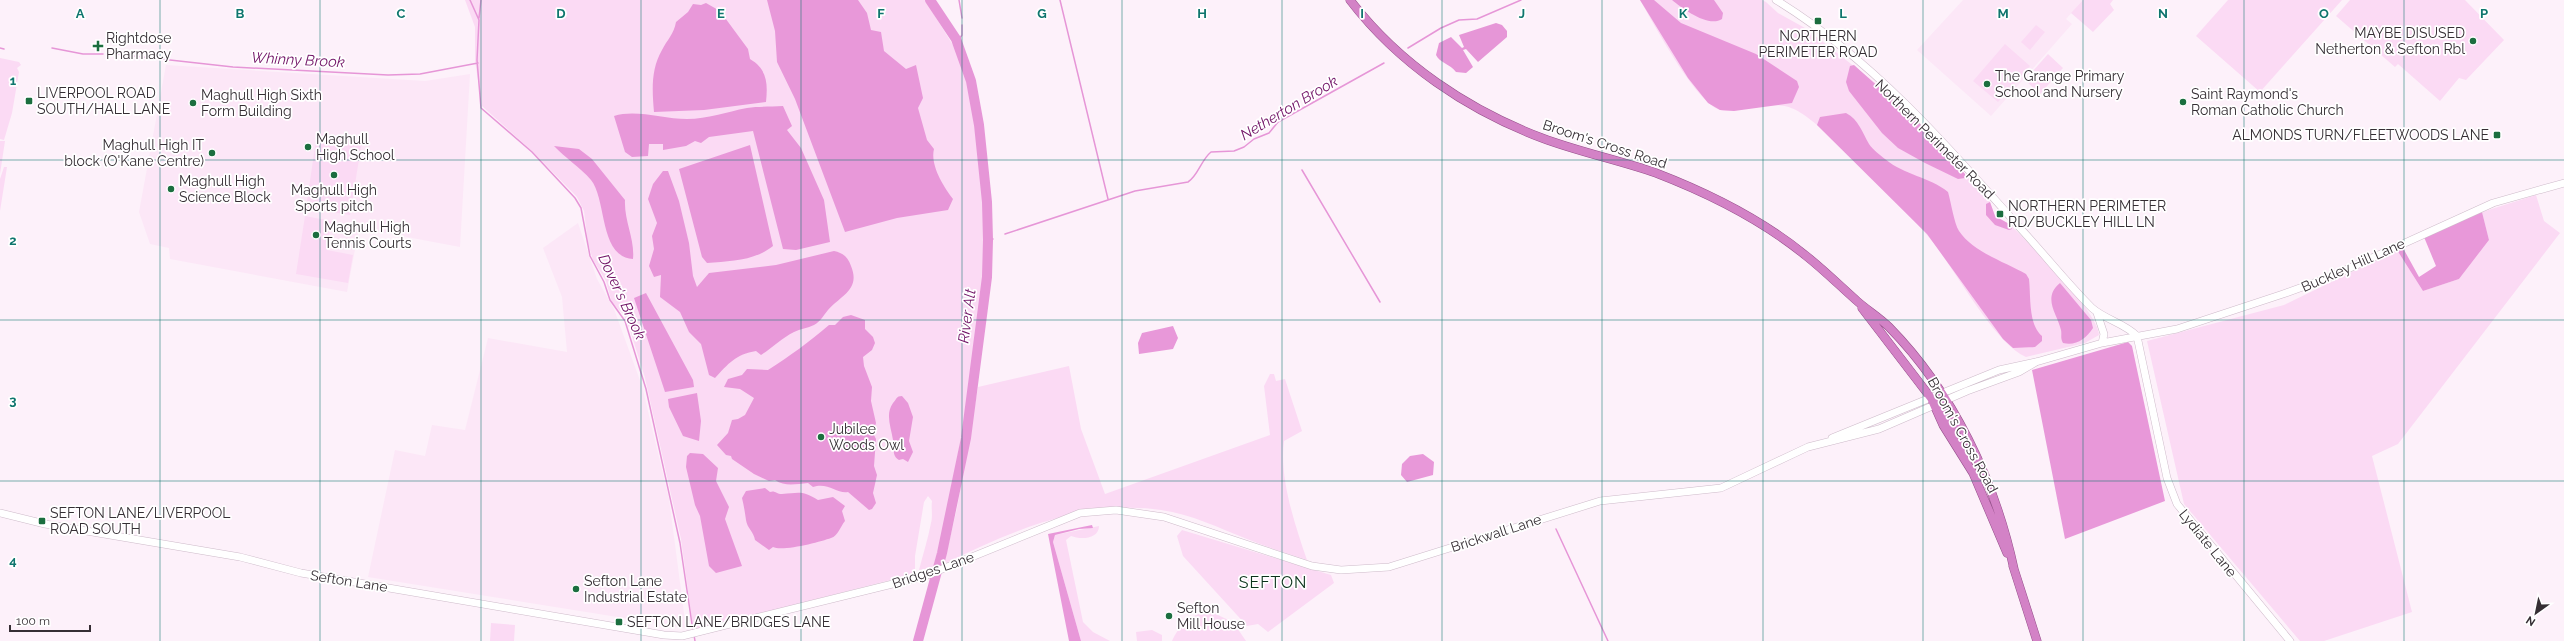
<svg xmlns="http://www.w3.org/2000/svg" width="2564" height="641" font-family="Raleway,sans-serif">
<rect width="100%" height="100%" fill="#fdf1fa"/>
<path fill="#fce7f7" d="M1963,0H2083L2066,19L2072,24L1991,116L1917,50Z
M166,65L425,81L470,74L460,247L359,228L347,292L170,259L169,248L150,244L139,212Z
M578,223L597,279L614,309L642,386L669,499L686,628L368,577L395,450L425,456L432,425L465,430L488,338L567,352L562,297L543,248Z"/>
<path fill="#fbdaf4" d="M465,0H925L956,50L968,79L980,168L984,219V276L970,387L946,521L933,568L919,570C923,554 928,539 931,523C933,516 931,508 932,501L928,496L924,502L915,556V571L910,575L704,628H693L681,539L645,378L630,330L624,315L612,303L606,281L593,260L588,243L584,211L577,197L533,152L482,106L475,61V27Z
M1640,0H1762L1766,2L1778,13L1805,28L1887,92L1920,124L1990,202L1995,216L2011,225C2030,246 2098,311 2099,335L2085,343L2026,357C1992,342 1954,266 1927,235C1895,197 1852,160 1817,125C1787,100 1780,104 1744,109C1737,110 1727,112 1720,110C1695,102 1654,24 1640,0Z
M2083,0H2113L2110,4L2114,10L2093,32L2071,13Z
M2228,0H2342L2260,92L2196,36Z
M2350,0H2465L2504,40L2466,80L2459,78L2440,101L2398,64L2395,67L2336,16Z
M2036,25L2045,32L2030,50L2021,42Z
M2005,44L2030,66L1998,102L1973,81Z
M2048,54L2063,68L2040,94L2025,80Z
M0,58L19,62L21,65L17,68L19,72L12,113L4,140L0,139Z
M317,133L362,141L350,215L306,208Z
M0,141H5L0,174Z
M4,167H7L0,211V179Z
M2536,195L2544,221L2560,233L2398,444L2372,456L2412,612L2324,641H2300L2184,504L2147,341L2284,305L2397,250L2423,291L2459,279L2489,240L2482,212Z
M305,216L331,221L327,250L353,255L348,283L296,274Z
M1069,366L1081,429L1105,494L1270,435L1264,386L1270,374H1274L1276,381L1285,379L1302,431L1284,441C1279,478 1295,525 1307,560C1287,553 1266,547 1247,539C1219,528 1191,514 1161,510C1084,499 1011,531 944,564L957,508L978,387Z
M1099,526C1099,539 1081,540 1071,536L1066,540L1083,622L1093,632L1110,641H1081L1053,542L1055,535Z
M1182,530L1331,575L1334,583L1268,632L1258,624L1247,626L1183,556L1177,536Z
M1209,611L1233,622L1246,641H1172C1180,624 1190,615 1209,611Z
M491,623L515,625L514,641H490Z
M1152,630L1162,635V641H1137L1136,632Z"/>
<path fill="#e898d9" d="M767,0H858L867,13L871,30L881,32L884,51L906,69L916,65L923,98L918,108L927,140L934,149C930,165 943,186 953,199L948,210L897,218L845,232L795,99L777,62L775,31Z
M1640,0H1654L1681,23L1756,54L1797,81L1799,87L1792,103L1734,111L1720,110L1708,103L1688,78Z
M1672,0H1714L1723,13L1722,19C1709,28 1683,9 1672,0Z
M706,3L720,11L748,49L750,59C767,69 768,83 766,102L704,110L654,112C652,90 651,69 662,50C667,40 674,34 676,22L688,12L693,4L701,5Z
M1854,65L1920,124L1965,174V178L1958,179L1925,163L1898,148L1882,133L1849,91L1846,82L1850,66Z
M783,106L792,126L787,130L801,148L824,200L830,242L796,250L783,249L753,131L709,137L701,143L695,141L686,146L663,150V144H649L648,156L632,157L625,152L614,116C636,109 663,119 687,119C708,119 726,112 747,108C759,106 771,107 783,106Z
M1846,113C1859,120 1862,132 1869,144C1873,150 1880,155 1885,159C1904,175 1930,177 1948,192C1951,202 1954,223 1959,231C1973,252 2005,262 2026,274L2029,279C2031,297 2028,324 2042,336V341L2035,347L2013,348L2003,339L1927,234L1817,125L1820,117Z
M750,145L773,246C754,261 731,261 707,263L702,257L679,169Z
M554,146L579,149L592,159L625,200C624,221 635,239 633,259C599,257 607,200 591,180C580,167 565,158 554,146Z
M663,171H668L679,201L689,243L693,276L697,287L709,273L776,265L834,251C843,253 848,257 851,266C861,290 840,296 828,310C823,316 821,321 814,325C808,328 800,329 794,332C782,338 772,348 761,355L756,351C736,354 728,364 715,378L709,375L701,344L689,332L680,312L660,297L661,275L654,277L649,266L654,249L652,236L657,223L648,199L653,184Z
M1990,202L1995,216L2011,225L2012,229L2009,230L1995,225L1986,215V204Z
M2482,212L2489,240L2459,279L2423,291L2397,250L2403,248L2419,277L2436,266L2424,237Z
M2060,283L2091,320L2093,328C2086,339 2076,346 2063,343C2060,338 2062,335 2061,330C2057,313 2042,298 2060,283Z
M646,293L693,380L694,387L665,392L634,298Z
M851,315L865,320V329L873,337L875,343L872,350L863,357L864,366L872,387L871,401L876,423L873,433L876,439L874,466L877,475L873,493L876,503L872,509L869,510L848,492C837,494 828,482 813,487L808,483C796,484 785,487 775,480L769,481L754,474L732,459L731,456L726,455L717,445L728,433L732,420L738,419L745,415L754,398L740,389L724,387L728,379L742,375L747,369L768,370C790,356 809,342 829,325H835L843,317Z
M1173,326L1178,338L1173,349L1139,354L1138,343L1142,333Z
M2128,342L2132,346L2165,501L2065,539L2032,370Z
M697,393L701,421L699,441L683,436L669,407L668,399Z
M902,396L908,403L913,417L909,441L913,452L908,462L903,459L899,460C891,455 895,448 893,440C891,427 885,414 893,403C897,399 896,396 902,396Z
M690,453L703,454L718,468L716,481L729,507L725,519L742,566L716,573L709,566L700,516L695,505L686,467L687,456Z
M1423,454L1434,462L1433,475L1407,482L1401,475L1402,464L1410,456Z
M765,488L770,492C775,490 776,494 782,494C799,493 802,490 818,500L833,497L845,506L842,511L845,521C840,527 838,536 831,538C820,542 782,552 773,547L769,550L755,540C754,532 747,528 746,520C745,513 744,506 742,498L746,491Z
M1092,525L1093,528L1079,529L1055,535L1053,542L1081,641H1069L1048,534Z"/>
<path fill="#e696d7" d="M1496,23L1502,25L1507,31V37L1478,62L1466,49L1463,50L1473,67L1466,73L1456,72C1450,64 1440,63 1436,55L1439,43L1451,37L1462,48L1464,47L1459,35Z"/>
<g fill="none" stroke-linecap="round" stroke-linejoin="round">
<path stroke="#e696d7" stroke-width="1.5" d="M470,0L479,20L477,60L481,108L532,152L575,198L581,208L590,256L604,282L610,300L625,321L646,389L680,543L693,631
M959,0L962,18
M1060,0L1108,199
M479,18L481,0
M957,42L962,35V25
M0,48L4,49
M52,48L83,54H103
M1408,48L1441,28L1459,20L1477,19L1521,0
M116,54L233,67L388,75L420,74L478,63
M1302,170L1380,302
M1005,234L1135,191L1188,182C1198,176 1201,160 1211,152L1234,151L1244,147L1254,139L1269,133L1278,122L1384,63
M988,240L993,239
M1556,529L1608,641
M694,635L695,641"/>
<path stroke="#e696d7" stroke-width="10" d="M918,641L942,553L966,438L987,277L988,240L987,202L979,125L971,81L956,39L930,0"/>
<defs>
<path id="secondary" d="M1776,0C1871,58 1948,146 2021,229C2045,255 2067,283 2092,308C2106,320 2124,323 2137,336
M2097,313L2104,334L2102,343
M2137,336L2167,478L2177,504L2290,641
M1832,438L1999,370L2036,362L2102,343L2177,329L2283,294L2330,277L2493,203L2564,183
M0,513L45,524L240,557L301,573L664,635L682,636L925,576L1080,513L1116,510L1164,517L1312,566L1341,570L1389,567L1600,501L1721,488L1808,447L1879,429L1967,391L2019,372L2036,362"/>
<path id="trunk" d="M1350,0C1399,64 1468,110 1542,138C1579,152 1619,160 1656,173C1708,193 1762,220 1805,255C1823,269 1840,286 1857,301C1867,310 1879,317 1889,327C1953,392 1995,481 2014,569
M1862,308L1931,398L1943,425L1973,473L2007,553
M1941,393L1940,400L1968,459
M2013,566L2037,641"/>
</defs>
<use href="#secondary" stroke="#cebbca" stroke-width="8"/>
<use href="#trunk" stroke="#95508a" stroke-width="9"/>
<use href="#secondary" stroke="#fff" stroke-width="7"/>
<use href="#trunk" stroke="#d382c6" stroke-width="8"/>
</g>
<path fill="none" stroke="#0f766e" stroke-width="1" stroke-opacity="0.55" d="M160,0V641M320,0V641M481,0V641M641,0V641M801,0V641M962,0V641M1122,0V641M1282,0V641M1442,0V641M1602,0V641M1763,0V641M1923,0V641M2083,0V641M2244,0V641M2404,0V641M0,160H2564M0,320H2564M0,481H2564"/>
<g fill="#1b6e3f" stroke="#fff" stroke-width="1.5">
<rect x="1814" y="17" width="8" height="8" rx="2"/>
<circle cx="2473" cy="41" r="4"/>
<path d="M96 40h4v4h4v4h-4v4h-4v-4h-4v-4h4z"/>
<circle cx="1987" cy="84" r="4"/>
<rect x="25" y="97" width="8" height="8" rx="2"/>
<circle cx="2183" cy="102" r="4"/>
<circle cx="193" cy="103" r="4"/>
<rect x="2493" y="131" width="8" height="8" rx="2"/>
<circle cx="308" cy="147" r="4"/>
<circle cx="212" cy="153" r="4"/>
<circle cx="334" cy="175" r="4"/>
<circle cx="171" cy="189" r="4"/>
<rect x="1996" y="210" width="8" height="8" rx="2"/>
<circle cx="316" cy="235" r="4"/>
<circle cx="821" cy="437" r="4"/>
<rect x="38" y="517" width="8" height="8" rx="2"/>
<circle cx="576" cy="589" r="4"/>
<circle cx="1169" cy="616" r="4"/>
<rect x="615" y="618" width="8" height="8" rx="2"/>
</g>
<g text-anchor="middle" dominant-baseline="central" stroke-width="3.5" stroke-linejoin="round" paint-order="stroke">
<g font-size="14" fill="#352e34" stroke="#fff" text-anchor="start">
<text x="2465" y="33" text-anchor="end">MAYBE DISUSED<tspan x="2465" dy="16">Netherton &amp; Sefton Rbl</tspan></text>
<text x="1818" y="36" text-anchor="middle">NORTHERN<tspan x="1818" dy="16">PERIMETER ROAD</tspan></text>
<text x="106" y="38">Rightdose<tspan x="106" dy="16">Pharmacy</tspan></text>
<text x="1995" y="76">The Grange Primary<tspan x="1995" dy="16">School and Nursery</tspan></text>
<text x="37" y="93">LIVERPOOL ROAD<tspan x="37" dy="16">SOUTH/HALL LANE</tspan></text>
<text x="2191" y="94">Saint Raymond's<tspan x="2191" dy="16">Roman Catholic Church</tspan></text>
<text x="201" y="95">Maghull High Sixth<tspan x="201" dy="16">Form Building</tspan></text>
<text x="2489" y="135" text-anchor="end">ALMONDS TURN/FLEETWOODS LANE</text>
<text x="316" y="139">Maghull<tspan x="316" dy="16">High School</tspan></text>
<text x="204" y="145" text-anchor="end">Maghull High IT<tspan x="204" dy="16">block (O'Kane Centre)</tspan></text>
<text x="179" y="181">Maghull High<tspan x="179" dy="16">Science Block</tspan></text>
<text x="334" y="190" text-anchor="middle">Maghull High<tspan x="334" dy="16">Sports pitch</tspan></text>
<text x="2008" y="206">NORTHERN PERIMETER<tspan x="2008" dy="16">RD/BUCKLEY HILL LN</tspan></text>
<text x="324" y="227">Maghull High<tspan x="324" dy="16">Tennis Courts</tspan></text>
<text x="829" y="429">Jubilee<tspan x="829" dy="16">Woods Owl</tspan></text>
<text x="50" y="513">SEFTON LANE/LIVERPOOL<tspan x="50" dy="16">ROAD SOUTH</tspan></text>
<text x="584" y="581">Sefton Lane<tspan x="584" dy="16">Industrial Estate</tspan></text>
<text x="1177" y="608">Sefton<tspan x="1177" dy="16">Mill House</tspan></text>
<text x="627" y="622">SEFTON LANE/BRIDGES LANE</text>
</g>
<g font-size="14" fill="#352e34" stroke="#fff">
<text transform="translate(1935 139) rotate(45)">Northern Perimeter Road</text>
<text transform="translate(1605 144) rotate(18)">Broom's Cross Road</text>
<text transform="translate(2353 265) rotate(-24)">Buckley Hill Lane</text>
<text transform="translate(1963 435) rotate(61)">Broom's Cross Road</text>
<text transform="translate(1496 533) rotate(-18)">Brickwall Lane</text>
<text transform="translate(2208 543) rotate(51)">Lydiate Lane</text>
<text transform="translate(933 570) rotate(-19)">Bridges Lane</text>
<text transform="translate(349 581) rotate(9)">Sefton Lane</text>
</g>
<g font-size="15" font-style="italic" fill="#711266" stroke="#fff">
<text transform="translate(298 60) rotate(3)">Whinny Brook</text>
<text transform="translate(1289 108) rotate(-31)">Netherton Brook</text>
<text transform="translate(622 297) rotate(65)">Dover's Brook</text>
<text transform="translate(967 316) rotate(-82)">River Alt</text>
</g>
<g font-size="16" letter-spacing="1" fill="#0b321b" stroke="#fff">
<text x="1273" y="582">SEFTON</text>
</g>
</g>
<g font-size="13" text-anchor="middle" font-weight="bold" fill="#0f766e" stroke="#fff" stroke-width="3.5" stroke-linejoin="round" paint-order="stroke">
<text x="80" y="18">A</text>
<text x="240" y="18">B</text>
<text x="401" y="18">C</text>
<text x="561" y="18">D</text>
<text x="721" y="18">E</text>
<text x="881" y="18">F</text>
<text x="1042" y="18">G</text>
<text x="1202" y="18">H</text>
<text x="1362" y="18">I</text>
<text x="1522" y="18">J</text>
<text x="1683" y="18">K</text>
<text x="1843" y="18">L</text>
<text x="2003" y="18">M</text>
<text x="2163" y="18">N</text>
<text x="2324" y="18">O</text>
<text x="2484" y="18">P</text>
<text x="13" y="85">1</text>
<text x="13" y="245">2</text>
<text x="13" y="405">3</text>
<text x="13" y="565">4</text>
</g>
<g transform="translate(2536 613) rotate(213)" stroke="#ffffff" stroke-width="3" paint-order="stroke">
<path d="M0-3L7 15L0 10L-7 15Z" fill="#352e34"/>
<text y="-6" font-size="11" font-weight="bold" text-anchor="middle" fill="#352e34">N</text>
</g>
<path d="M10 625v6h80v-6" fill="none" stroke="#352e34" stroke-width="2"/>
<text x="16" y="625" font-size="12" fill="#352e34" stroke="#ffffff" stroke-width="3" paint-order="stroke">100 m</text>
</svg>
